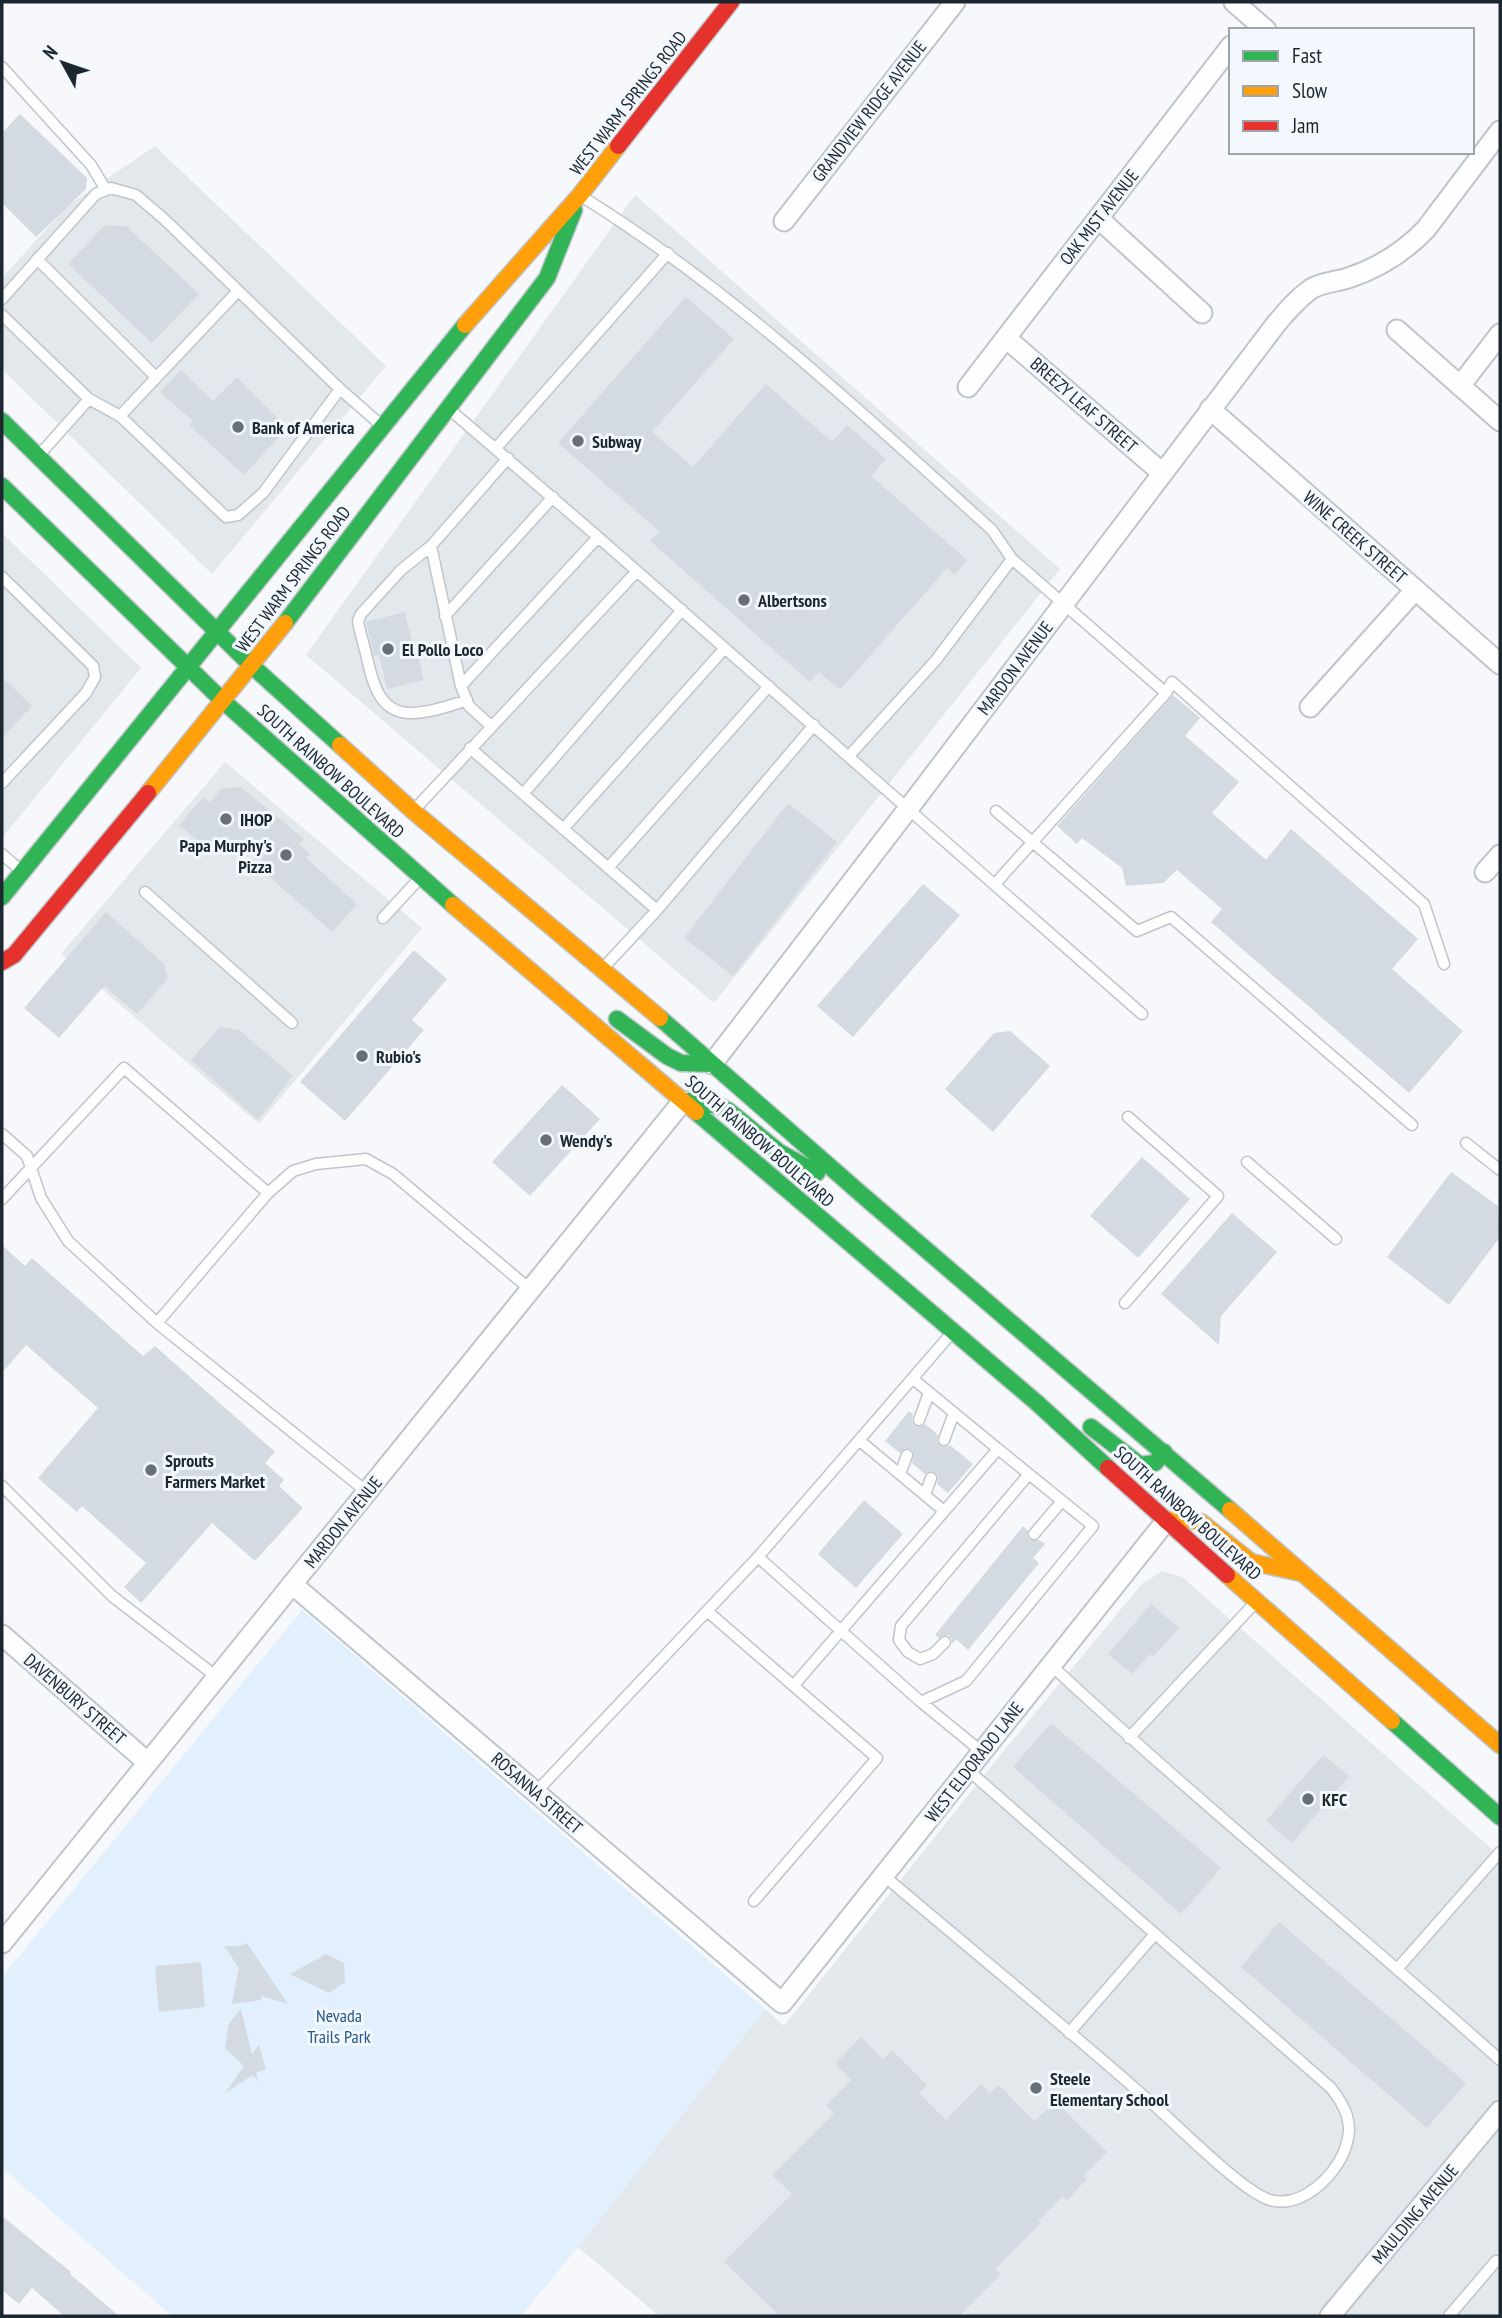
<svg xmlns="http://www.w3.org/2000/svg" width="1502" height="2318" font-family="'PT Sans Narrow',sans-serif">
<rect width="100%" height="100%" fill="#f6f8fb"/>
<path fill="#e3e8ed" d="M155,146L386,366L212,574L2,369V278L67,206Z
M635,195L1060,569L714,1003L306,655Z
M2,533L141,668L2,838Z
M225,762L422,928L259,1124L61,954Z
M1162,1571L1182,1577L1500,1856V2316H659L578,2247L765,2009L784,2026L994,1763L1141,1585Z"/>
<path fill="#e2f0fd" d="M302,1610L765,2009L578,2247L521,2316H172L2,2168V1977Z"/>
<path fill="#d4dae1" d="M20,114L87,178L86,189L36,237L2,203V133Z
M105,225L126,226L199,294L152,343L68,264Z
M686,297L734,339L652,432L693,467L766,384L832,442L847,425L886,459L871,476L967,560L955,575L947,568L840,690L819,672L810,682L650,541L659,531L558,443Z
M181,370L213,401L237,377L287,428L244,475L189,425L193,421L160,392Z
M405,612L415,654L417,653L424,680L387,689L379,655L374,656L366,622Z
M2,677L32,706L2,738Z
M1173,695L1200,718L1185,736L1239,782L1212,813L1266,860L1291,829L1418,939L1392,969L1463,1031L1409,1093L1211,922L1222,909L1177,870L1163,883L1126,886L1122,868L1082,838L1077,844L1057,826Z
M241,787L304,839L299,844L310,854L306,858L357,904L332,932L263,871L260,842L235,850L219,836L208,849L179,825L203,797L210,802L221,789Z
M788,803L837,842L733,976L684,938Z
M923,884L960,915L853,1037L817,1006Z
M106,912L164,964L168,978L137,1014L104,986L59,1038L24,1008Z
M414,950L447,979L412,1020L424,1030L345,1121L300,1082Z
M220,1027L239,1030L293,1076L258,1120L191,1060Z
M1010,1031L1050,1066L993,1132L945,1089L994,1033Z
M562,1085L600,1119L530,1196L492,1162Z
M1142,1157L1190,1199L1138,1258L1090,1216Z
M1451,1172L1498,1206L1500,1237L1449,1305L1387,1257Z
M1232,1213L1277,1252L1221,1316L1219,1345L1161,1294Z
M2,1245L25,1266L32,1258L143,1356L155,1346L275,1452L265,1463L284,1480L279,1486L303,1508L255,1561L212,1523L141,1603L124,1587L146,1563L82,1506L77,1512L38,1478L98,1408L26,1345L2,1373Z
M909,1411L913,1414L912,1421L914,1425L920,1427L925,1424L938,1435L937,1441L939,1445L945,1447L950,1445L973,1464L948,1493L937,1484L938,1477L936,1473L930,1471L925,1474L912,1463L914,1454L912,1450L905,1448L900,1453L885,1441Z
M864,1500L903,1534L856,1588L818,1554Z
M1023,1526L1028,1531L1027,1536L1030,1540H1039L1045,1544L1033,1558L1039,1563L968,1650L956,1639L952,1644V1639L948,1635L939,1638L935,1635Z
M1151,1604L1179,1628L1153,1657L1150,1654L1132,1674L1108,1654Z
M1051,1723L1221,1868L1181,1914L1013,1767Z
M1323,1755L1349,1776L1292,1843L1266,1821Z
M1279,1922L1466,2083L1427,2128L1241,1967Z
M247,1943L288,2004L261,1996V2000L232,2004L239,1968L224,1946H240Z
M326,1954L344,1963L345,1982L329,1993L290,1974Z
M201,1962L205,2007L159,2012L155,1966Z
M241,2009L252,2054L259,2045L266,2069L256,2073L259,2082L253,2075L225,2093L244,2066L225,2048L229,2023Z
M861,2037L883,2059L892,2050L927,2085L919,2093L946,2120L981,2084L990,2093L999,2085L1034,2121L1056,2102L1107,2152L1083,2176L1087,2179L1067,2200L1063,2196L1038,2221L1041,2223L995,2269L1001,2274L959,2316H780L724,2262L792,2194L772,2175L834,2113L826,2105L851,2080L835,2064Z
M2,2216L71,2272L70,2274L119,2316H64L32,2288L19,2304L2,2290Z"/>
<g fill="none" stroke-linecap="round" stroke-linejoin="round">
<defs>
<path id="lane" d="M2,67L91,165L106,190
M581,196C731,289 861,412 992,530L1012,559L1166,693L995,884
M37,259L156,377
M2,299L96,194L111,188L136,195L164,219L340,389L381,425
M2,315L89,399L120,416L226,517L238,515L263,493L340,389
M449,409L598,537L1142,1014
M120,416L238,291
M496,448L668,253
M41,453L89,399
M431,546L461,686L469,706L491,726
M2,577L93,666L95,677L86,693L2,783
M445,616L553,497
M461,686L598,537
M1166,693L1172,682L1424,904L1444,964
M467,700C450,706 432,712 414,713C380,715 373,684 367,658C364,645 360,633 358,621L361,614L401,570L431,546L508,458
M470,748L657,910
M849,756L936,660L1012,559
M523,794L682,610
M416,808L637,571
M996,811L1137,931L1171,917L1412,1125
M563,829L725,648
M2,854L19,869
M608,868L769,686
M145,892L292,1023
M383,918L418,880
M606,965L657,910L814,725
M2,1134L27,1156L41,1198L68,1241L157,1323L367,1492
M1466,1143L1500,1170
M1247,1162L1336,1239
M2,1199L124,1068L268,1193
M1125,1303L1218,1196L1128,1117
M157,1323L268,1193L293,1171L316,1164L366,1159L393,1174L531,1290
M950,1335L758,1557L921,1702L982,1752
M913,1379L998,1449
M919,1420L929,1393
M944,1440L954,1413
M860,1441L944,1511
M900,1474L907,1455
M2,1486L112,1596L217,1677
M925,1495L931,1478
M1034,1534L1062,1501
M707,1611L877,1758L754,1901
M945,1642L933,1654L920,1659L908,1652L899,1640L901,1626L1029,1474
M1051,1665C1197,1801 1352,1927 1500,2060
M794,1685L998,1449L1093,1526L966,1681L921,1702
M1129,1738L1253,1605
M536,1792L758,1557
M883,1875C974,1952 1066,2027 1155,2106C1179,2127 1243,2192 1270,2200C1302,2209 1337,2175 1346,2146C1354,2123 1345,2106 1331,2088L968,1770
M1398,1968L1500,1852
M1069,2033L1155,1934
M1449,2316L1496,2261L1500,2262"/>
<path id="street" d="M1234,2L1266,30
M1098,218L1202,313
M784,221L955,2
M1397,330L1500,421
M1006,338L1161,472
M1460,386L1500,334
M968,387L1231,46
M1210,409L1500,664
M1310,707L1415,590
M1485,872L1500,855
M712,1064L908,809L1276,324C1287,311 1297,299 1311,289C1322,282 1336,282 1348,278C1379,268 1404,252 1426,229L1500,131
M292,1584L782,2003L1166,1521
M2,1635L148,1763
M2,1943L683,1101
M1330,2316L1500,2111"/>
<path id="fast" d="M2,421L252,666L340,745
M2,486L223,701L453,905
M285,623L547,278L574,210
M2,897L465,325
M660,1018L868,1200L1230,1510
M617,1019L667,1056L681,1063L712,1064
M688,1101L719,1106L729,1111L779,1152L817,1173
M696,1112L1036,1402L1108,1468
M1091,1427L1140,1465L1155,1463L1164,1452
M1392,1721L1500,1817"/>
<path id="slow" d="M465,325L580,195L618,146
M340,745L413,811L660,1018
M148,793L285,623
M453,905L696,1112
M1230,1510L1500,1745
M1166,1521L1184,1519L1201,1522L1251,1562L1301,1573
M1227,1575L1392,1721"/>
<path id="jam" d="M618,146L731,2
M2,962L14,955L148,793
M1108,1468L1227,1575"/>
</defs>
<use href="#lane" stroke="#bfc5cb" stroke-width="13"/>
<use href="#street" stroke="#bfc5cb" stroke-width="23"/>
<use href="#fast" stroke="#bfc5cb" stroke-width="19"/>
<use href="#slow" stroke="#bfc5cb" stroke-width="19"/>
<use href="#jam" stroke="#bfc5cb" stroke-width="19"/>
<use href="#lane" stroke="#fefefe" stroke-width="10"/>
<use href="#street" stroke="#fefefe" stroke-width="19"/>
<use href="#fast" stroke="#30b455" stroke-width="16"/>
<use href="#slow" stroke="#ff9f0a" stroke-width="16"/>
<use href="#jam" stroke="#e5322d" stroke-width="16"/>
</g>
<g fill="#687077" stroke="#f3f8fe" stroke-width="2.5">
<circle cx="238" cy="427" r="7"/>
<circle cx="578" cy="441" r="7"/>
<circle cx="744" cy="600" r="7"/>
<circle cx="388" cy="649" r="7"/>
<circle cx="226" cy="819" r="7"/>
<circle cx="286" cy="855" r="7"/>
<circle cx="362" cy="1056" r="7"/>
<circle cx="546" cy="1140" r="7"/>
<circle cx="151" cy="1470" r="7"/>
<circle cx="1308" cy="1799" r="7"/>
<circle cx="1036" cy="2088" r="7"/>
</g>
<g text-anchor="middle" dominant-baseline="central" stroke-width="6" stroke-linejoin="round" paint-order="stroke">
<g font-size="18" fill="#1c2730" stroke="#f3f8fe">
<text transform="translate(628 103) rotate(-52)">WEST WARM SPRINGS ROAD</text>
<text transform="translate(869 111) rotate(-52)">GRANDVIEW RIDGE AVENUE</text>
<text transform="translate(1099 217) rotate(-52)">OAK MIST AVENUE</text>
<text transform="translate(1084 405) rotate(41)">BREEZY LEAF STREET</text>
<text transform="translate(1355 537) rotate(41)">WINE CREEK STREET</text>
<text transform="translate(293 579) rotate(-53)">WEST WARM SPRINGS ROAD</text>
<text transform="translate(1015 668) rotate(-53)">MARDON AVENUE</text>
<text transform="translate(331 771) rotate(42)">SOUTH RAINBOW BOULEVARD</text>
<text transform="translate(760 1141) rotate(41)">SOUTH RAINBOW BOULEVARD</text>
<text transform="translate(1188 1513) rotate(42)">SOUTH RAINBOW BOULEVARD</text>
<text transform="translate(343 1522) rotate(-51)">MARDON AVENUE</text>
<text transform="translate(75 1699) rotate(41)">DAVENBURY STREET</text>
<text transform="translate(974 1762) rotate(-52)">WEST ELDORADO LANE</text>
<text transform="translate(537 1793) rotate(41)">ROSANNA STREET</text>
<text transform="translate(1415 2214) rotate(-50)">MAULDING AVENUE</text>
</g>
<g font-size="18" font-weight="bold" fill="#1c2730" stroke="#f3f8fe" text-anchor="start">
<text x="252" y="427">Bank of America</text>
<text x="592" y="441">Subway</text>
<text x="758" y="600">Albertsons</text>
<text x="402" y="649">El Pollo Loco</text>
<text x="240" y="819">IHOP</text>
<text x="272" y="845" text-anchor="end">Papa Murphy's<tspan x="272" dy="21">Pizza</tspan></text>
<text x="376" y="1056">Rubio's</text>
<text x="560" y="1140">Wendy's</text>
<text x="165" y="1460">Sprouts<tspan x="165" dy="21">Farmers Market</tspan></text>
<text x="1322" y="1799">KFC</text>
<text x="1050" y="2078">Steele<tspan x="1050" dy="21">Elementary School</tspan></text>
</g>
<g font-size="18" fill="#245987" stroke="#f3f8fe">
<text x="339" y="2015">Nevada<tspan x="339" dy="21">Trails Park</tspan></text>
</g>
</g>
<rect width="1502" height="2318" fill="none" stroke="#1c2730" stroke-width="7"/>
<rect x="1229" y="28" width="245" height="126" fill="#f3f8fe" stroke="#9da4ac" stroke-width="2"/>
<rect x="1243" y="51" width="35" height="10" fill="#30b455" stroke="#9da4ac" stroke-width="2"/>
<text x="1292" y="63" font-size="21" fill="#1c2730">Fast</text>
<rect x="1243" y="86" width="35" height="10" fill="#ff9f0a" stroke="#9da4ac" stroke-width="2"/>
<text x="1292" y="98" font-size="21" fill="#1c2730">Slow</text>
<rect x="1243" y="121" width="35" height="10" fill="#e5322d" stroke="#9da4ac" stroke-width="2"/>
<text x="1292" y="133" font-size="21" fill="#1c2730">Jam</text>
<g transform="translate(63 63) rotate(310)" stroke="#f3f8fe" stroke-width="5" paint-order="stroke">
<path d="M0-5L12 26L0 18L-12 26Z" fill="#1c2730"/>
<text y="-10" font-size="19" font-weight="bold" text-anchor="middle" fill="#1c2730">N</text>
</g>
</svg>
